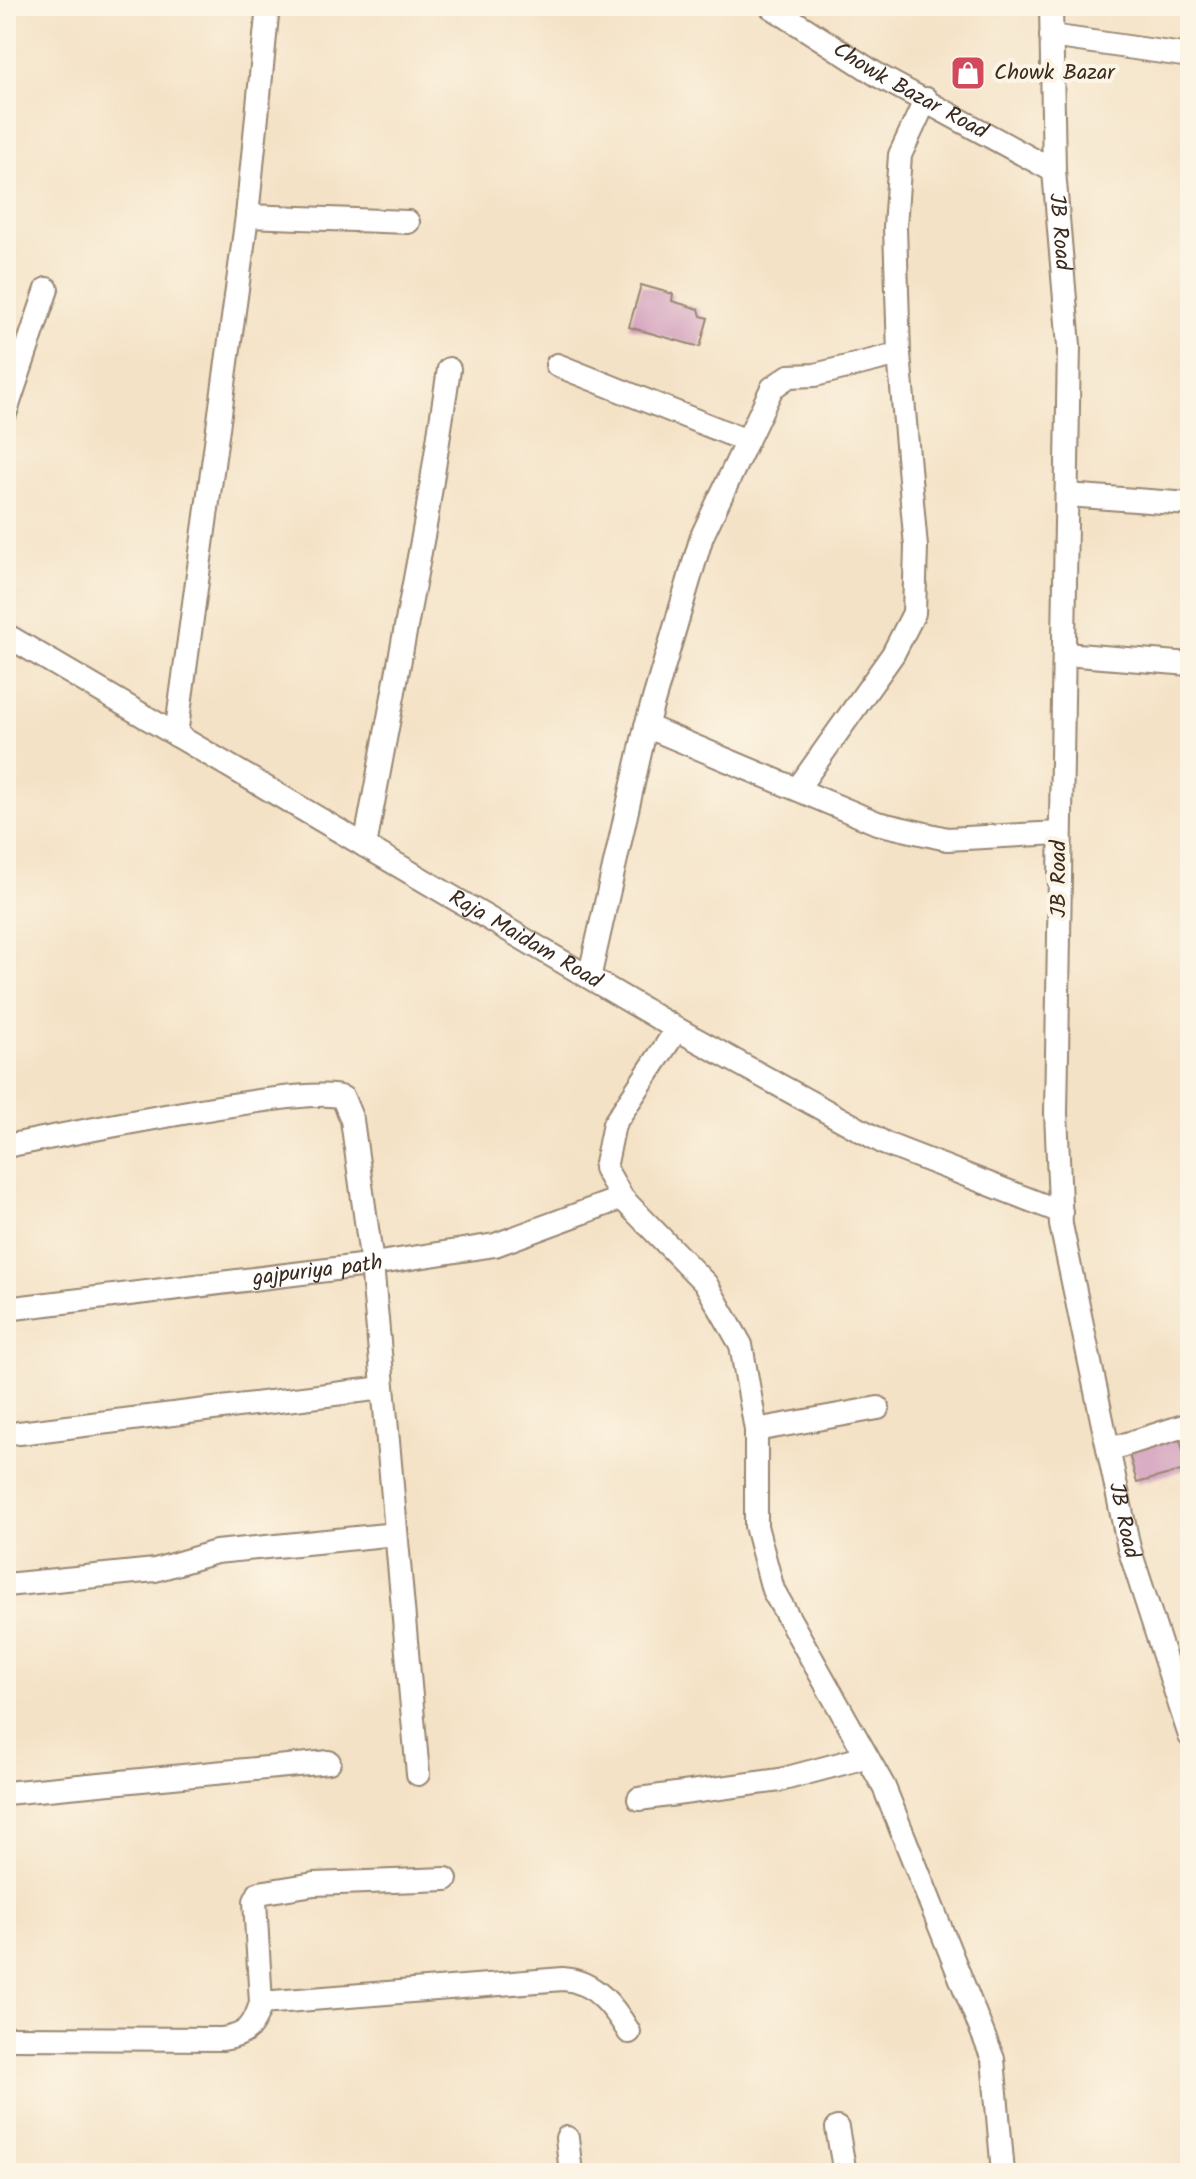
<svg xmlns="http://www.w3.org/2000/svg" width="1196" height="2179" font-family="Kalam,sans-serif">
<rect width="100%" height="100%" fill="#fcf5e5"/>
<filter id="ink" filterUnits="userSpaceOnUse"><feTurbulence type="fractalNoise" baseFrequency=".0125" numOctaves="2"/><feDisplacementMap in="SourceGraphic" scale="16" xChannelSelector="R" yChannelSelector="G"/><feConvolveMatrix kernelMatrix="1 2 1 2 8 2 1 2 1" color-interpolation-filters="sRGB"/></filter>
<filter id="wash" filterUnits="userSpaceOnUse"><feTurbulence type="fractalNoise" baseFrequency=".006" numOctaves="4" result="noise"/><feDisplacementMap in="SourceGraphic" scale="32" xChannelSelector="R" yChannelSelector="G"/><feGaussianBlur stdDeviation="1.8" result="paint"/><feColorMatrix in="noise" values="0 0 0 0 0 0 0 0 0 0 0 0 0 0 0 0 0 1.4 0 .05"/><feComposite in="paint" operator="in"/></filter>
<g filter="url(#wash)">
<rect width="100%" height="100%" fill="#f4e2c6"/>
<g id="blocks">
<path fill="#d09bbb" d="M641,285L673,294L672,301L699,309L701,316L708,318L700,347L629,327Z
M1179,1436L1188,1469L1137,1483L1128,1450Z"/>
</g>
</g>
<g filter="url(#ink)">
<use href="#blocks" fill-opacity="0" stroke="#988672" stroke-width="2"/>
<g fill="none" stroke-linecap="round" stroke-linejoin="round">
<defs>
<g id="minor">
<path id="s1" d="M770,6L879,76L1054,171"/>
<path id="s2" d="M1051,6L1054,171L1069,346L1056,1113L1061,1225L1129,1548L1190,1736"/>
<path d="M1051,36L1190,56"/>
<path d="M247,216L408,222"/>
<path d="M557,365L747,441"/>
<path d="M6,411L47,289"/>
<path d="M1067,495L1190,504"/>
<path id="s3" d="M6,635L677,1029L886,1144L1061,1212"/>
<path d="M1065,654L1190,664"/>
<path d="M646,726L877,823L947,839L1059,833"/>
<path d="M176,735L247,216L268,6"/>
<path d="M798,788L893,654L914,613L916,547L899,354L895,227L900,155L926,99"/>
<path d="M365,846L426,520L449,369"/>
<path d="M590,974L646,726L702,536L772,388L789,376L815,375L899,354"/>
<path d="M677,1029L614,1124L605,1168L622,1198L706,1284L741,1345L756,1430V1526L773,1590L884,1787L993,2059L1003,2173"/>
<path d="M6,1146C55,1137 314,1083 343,1098L352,1120L372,1264L418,1774"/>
<path id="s4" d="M6,1309L360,1266L495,1245L622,1198"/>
<path d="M756,1430L878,1408"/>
<path d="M19,1433L383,1388"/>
<path d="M1111,1449L1190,1424"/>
<path d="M6,1585L155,1570L216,1552L396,1534"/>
<path d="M6,1793L329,1762"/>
<path d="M639,1799L780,1780L866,1757"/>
<path d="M261,2003L255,1901L259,1893L314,1884L446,1879"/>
<path d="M6,2038L222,2039C247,2036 254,2026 261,2003L563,1979C595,1981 614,2007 629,2032"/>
<path d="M837,2128L845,2173"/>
<path d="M567,2138L571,2173"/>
</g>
</defs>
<use href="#minor" stroke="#988672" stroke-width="26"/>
<use href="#minor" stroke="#fff" stroke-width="22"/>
</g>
</g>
<defs>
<symbol id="shop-square" viewBox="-11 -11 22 22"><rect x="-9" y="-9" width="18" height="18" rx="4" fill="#d1495b" stroke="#fcf5e5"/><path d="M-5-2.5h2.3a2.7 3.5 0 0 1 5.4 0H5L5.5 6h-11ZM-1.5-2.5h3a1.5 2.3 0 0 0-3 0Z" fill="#fff"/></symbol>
</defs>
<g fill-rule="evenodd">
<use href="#shop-square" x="948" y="53" width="40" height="40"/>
</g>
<g text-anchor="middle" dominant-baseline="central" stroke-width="8" stroke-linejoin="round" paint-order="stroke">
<g font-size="22" fill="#3b2a1e" stroke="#fcf5e5" text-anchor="start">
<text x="994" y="73">Chowk Bazar</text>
</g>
<g font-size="22" fill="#3b2a1e" stroke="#fcf5e5">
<text stroke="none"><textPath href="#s1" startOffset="164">Chowk Bazar Road</textPath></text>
<text stroke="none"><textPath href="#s2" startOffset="226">JB Road</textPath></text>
<text transform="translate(1059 879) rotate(-90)">JB Road</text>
<text stroke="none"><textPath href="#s3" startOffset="602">Raja Maidam Road</textPath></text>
<text stroke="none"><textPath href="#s4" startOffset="314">gajpuriya path</textPath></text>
<text stroke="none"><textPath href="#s2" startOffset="1522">JB Road</textPath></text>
</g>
</g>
<rect width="1196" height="2179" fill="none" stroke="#fcf5e5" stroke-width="32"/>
</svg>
